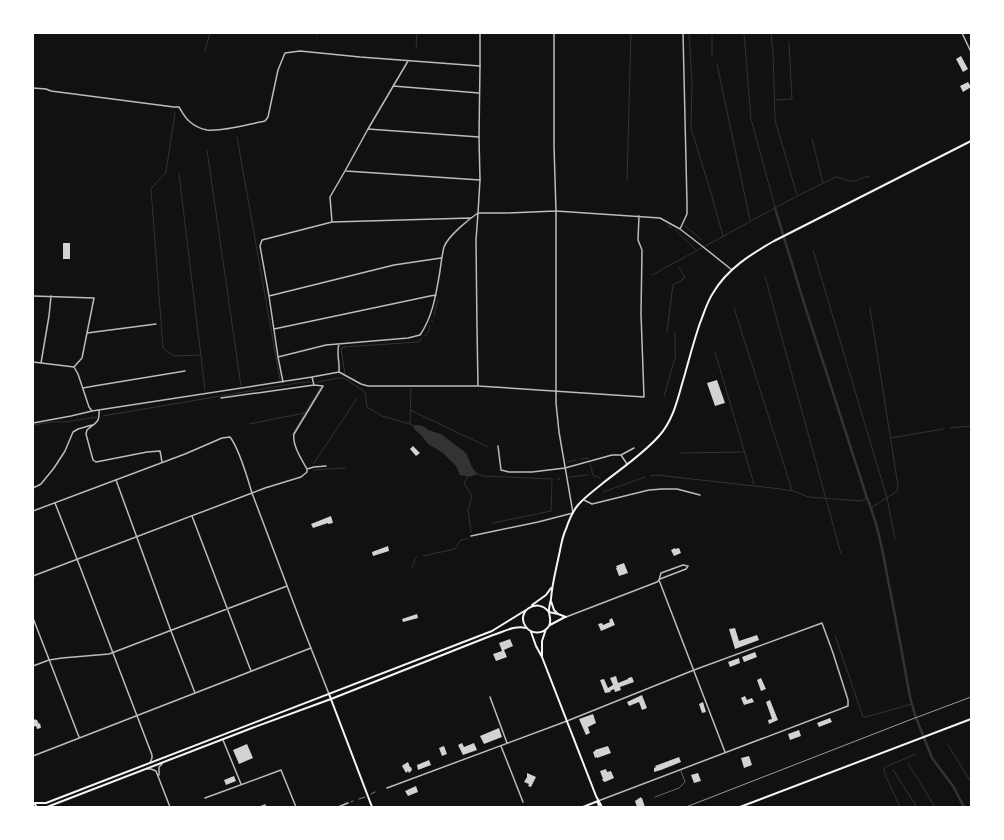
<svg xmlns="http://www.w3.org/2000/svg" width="1004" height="840" font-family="'Sofia Sans Condensed',sans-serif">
<rect width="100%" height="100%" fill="#111"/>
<path fill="#333" d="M415,425L423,426L428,430L441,434L466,453L472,467L477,474C472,478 466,476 460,475L456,466L443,453L428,444L421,435L414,429L413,426Z"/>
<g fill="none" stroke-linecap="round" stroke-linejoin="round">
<path stroke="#333" stroke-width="1" d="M689,33L692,81L691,128L711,193L723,236
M712,33V55
M744,33L751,119L775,207
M771,33L773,52L775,120L797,195
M317,36V33
M416,49L417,33
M205,51L210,33
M717,64L750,220
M776,100L792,99L789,42
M175,113L166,172L151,189L163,348L174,356L201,355
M237,137L280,380
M812,139L823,183
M207,150L241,386
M179,174L205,390
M627,181L631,33
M667,225L672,228
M685,226L702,240
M675,230L696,250
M813,250L887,498L895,539
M652,275L797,196L836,177C841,178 847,181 851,181C859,182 863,175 870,177
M765,276L841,554
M734,308L792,490
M870,308L898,486L897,491L871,508
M434,316L438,300
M432,322V320
M667,332L673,285L685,278L679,267
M425,336L429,331L430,325
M715,352L754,484
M345,374L341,349L344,347L418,342L422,339
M317,382L339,378H344L365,392L367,407L382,416L413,425
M664,396L676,355L675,352V333
M410,410L488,447
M103,416L297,383L310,382
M249,424L305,413
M410,424L411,389
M33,425L52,422H65L96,417
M950,428L971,426
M292,435L320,388
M891,438L943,429
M681,453L744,452
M581,459L588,458L589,459
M567,462L576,460
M314,463L357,398
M590,463L593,475L600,478
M314,470L345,468
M476,473L483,476L553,479
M468,476L464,483L472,496L468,510L471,532
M651,476L656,475L781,489L793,491L809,497L861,501L867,498
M569,477L588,475
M557,479H560
M603,492L645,477
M493,523L551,511L552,481
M423,556L455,549L460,541L468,538
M412,567L414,563V559L417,557
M835,635L863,717H866L912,704
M948,745L971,782
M908,763L935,807
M893,770L917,807
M900,807L884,772V770L885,767L916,754"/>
<path stroke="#333" stroke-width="2.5" d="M775,208L804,303L867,498C878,524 883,553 888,580C896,619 903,658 910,697L912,704L915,715L932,758L953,786L964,807"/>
</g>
<path fill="#d3d3d3" d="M961,56L968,69L963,72L956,59Z
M968,82L971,87L963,92L960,86Z
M63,243H70V259H63Z
M717,380L725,403L715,406L707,383Z
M413,446L420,453L416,456L410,449Z
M331,516L333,523L328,524V523L313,528L311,524Z
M388,546L389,551L373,556L372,552Z
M675,548V549L679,548L681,553L674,556L671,550Z
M624,563L628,573L619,576L616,568H617L616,566Z
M417,614L418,618L403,622L402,619Z
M612,618L615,625L601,631L598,624L602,623L603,625L610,622L609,620Z
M735,628L739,641L757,635L759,640L735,649L729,629Z
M510,639L513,646L504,650L507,657L496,661L493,654L502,651L499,643Z
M755,652L757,657L744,662L742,657Z
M739,658L740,663L730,667L728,662Z
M616,676L618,683L628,679V678L632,677L634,682L620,687L621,690L615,692L614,689L610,691L611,692L605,693L600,680L604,679L608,688L613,685L610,678Z
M761,678L766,689L761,691L757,680Z
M642,695L647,708L642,710L639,702L629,706L627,702Z
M745,696L747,700L752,698L754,702L744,705L741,698Z
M770,700L778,720L769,724L768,720L772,719L766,702Z
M703,702L706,712L702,713L699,704Z
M593,714L596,723L588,727L590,733L586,735L579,719Z
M830,718L832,722L819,727L817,723Z
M36,719V720H37L39,724L40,723L41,728L37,729L36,726L33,727L34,720Z
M499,728L502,737L484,744L480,736Z
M799,730L801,736L790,740L788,734Z
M462,743L464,747L474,743L477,750L463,755L458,745Z
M247,744L253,758L239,764L233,750Z
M444,746L447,754L442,756L439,748Z
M608,746L611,753L597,758V757L595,758L593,752L595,751V750Z
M749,756L752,765L744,768L741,758Z
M679,757L681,762L661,770L654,772V768L656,767L655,766Z
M429,760L431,765L418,770L417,765Z
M408,762L410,767H411L412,770L409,773L408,771L406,773L402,766L403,765Z
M606,769L607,772L611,771L614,778L605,782L603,781L602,779H603L600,771Z
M527,773L536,777L531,787L528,786L529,784L524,782L527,777Z
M698,773L701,781L694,783L691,775Z
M234,776L236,781L226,785L224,780Z
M416,786L418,792L408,796L405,791Z
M641,797V798H642L645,807H637L635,801Z"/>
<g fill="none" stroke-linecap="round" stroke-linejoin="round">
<path stroke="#f5f5f5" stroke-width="0.5" d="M371,794L375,792
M359,799L365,797
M351,802L353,801"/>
<path stroke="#bcbcbc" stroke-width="0.5" d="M655,797L679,788L685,782L681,771"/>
<path stroke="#bcbcbc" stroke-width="1.5" d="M683,33L687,204V214L680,229L702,246L732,270
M393,86L479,93
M33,88L46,89L51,91L174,107H179C182,112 185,118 190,122C195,126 201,129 207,130C223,132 249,124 265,121L268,117L278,70L285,53L300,51L360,57L480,66V33
M368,129L479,137
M346,171L480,180
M556,211L660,218L680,229
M478,213L476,240L477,327L478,386
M332,222L330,197L345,171L368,129L408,61
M33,296L94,298L82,358L74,367
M269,296L394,265L441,258
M274,329L430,296L436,295
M87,333L156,324
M278,357L326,345L408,338L420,335C433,316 436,294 440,271C441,263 442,255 444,247C448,236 469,219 478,213
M33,362L74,367
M41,363L49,316L51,296
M74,367L78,374L89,407L92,411
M339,372L361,384L368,386H478L644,397L641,314L642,250L638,240L639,216
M283,382L278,357L269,296L260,246L262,240L332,222L471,218
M83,388L94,386L185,371
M221,398L314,385
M99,410C100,423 96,422 87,430L86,434L93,460L96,462L147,452L160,451L162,462
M33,423L71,416L92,411L312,377L339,372C340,362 336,353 339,344
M498,446L501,470L509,472H532L565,468L612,455H621L634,448
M621,455L627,464
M307,469L314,467L326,466
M116,480L171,631L195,693
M33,488L41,484L54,468L65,451L73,432L78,429L92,425
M584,500L592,504L649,490L662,489H677L700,495
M55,503L77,559
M33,511L185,454L222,438L230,437C240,450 247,477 252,493L265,488L301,477L307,472V469C302,460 292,445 294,434L323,386L314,385L312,377
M192,516L251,671
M471,536L538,522L573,513
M660,579L686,569L688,566
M659,580L661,573L683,565L688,566
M33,618L79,737
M33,666L49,660L62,658L109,654L287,586
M490,697L507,743
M223,740L241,784
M501,746L523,802
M33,756L311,648
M387,788L567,721
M205,798L281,770L296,807
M260,807L265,805L266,807
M338,807L348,803"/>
<path stroke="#bcbcbc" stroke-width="1.5" d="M554,33V146L556,211V403L559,432L573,513
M962,33L971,52
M480,66L479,137L480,180L478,213H506L556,211
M77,559L152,755V758L150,763
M33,576L252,493L303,628L329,694
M566,617L657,582L659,580L725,752
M567,721L694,670L822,623L833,653L848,700V706L598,801
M147,769H151L156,771L170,807
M159,775V767L162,764"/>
<path stroke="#f5f5f5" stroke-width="2" d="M551,601L554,610L557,613
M532,605L546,595L551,588
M566,617L558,614L549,612C536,596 515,613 526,627C532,635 544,634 549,626C552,620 549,617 549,611C549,608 550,603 551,599C552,584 556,570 559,555C561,546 562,537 566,529C569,520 573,511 578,505C586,496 595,490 603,483C622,468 643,454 659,436C672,422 677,402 682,384C688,364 693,343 700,323C704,313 707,302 713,293C727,269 751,254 774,241L971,141
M550,625L565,617
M531,632L536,646L542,657L596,796L602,807
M542,656V641L546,629
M329,694L372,807
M33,802L37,807
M598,802L599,807
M35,803H46L492,631L526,610
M47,807L252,728L331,699L493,635C503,632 515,625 526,628
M583,807L598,801
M740,807L971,719"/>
<path stroke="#9a9a9a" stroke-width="1" d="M686,807L907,721L971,697"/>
</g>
<rect width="1004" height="840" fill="none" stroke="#ffffff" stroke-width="68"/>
</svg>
